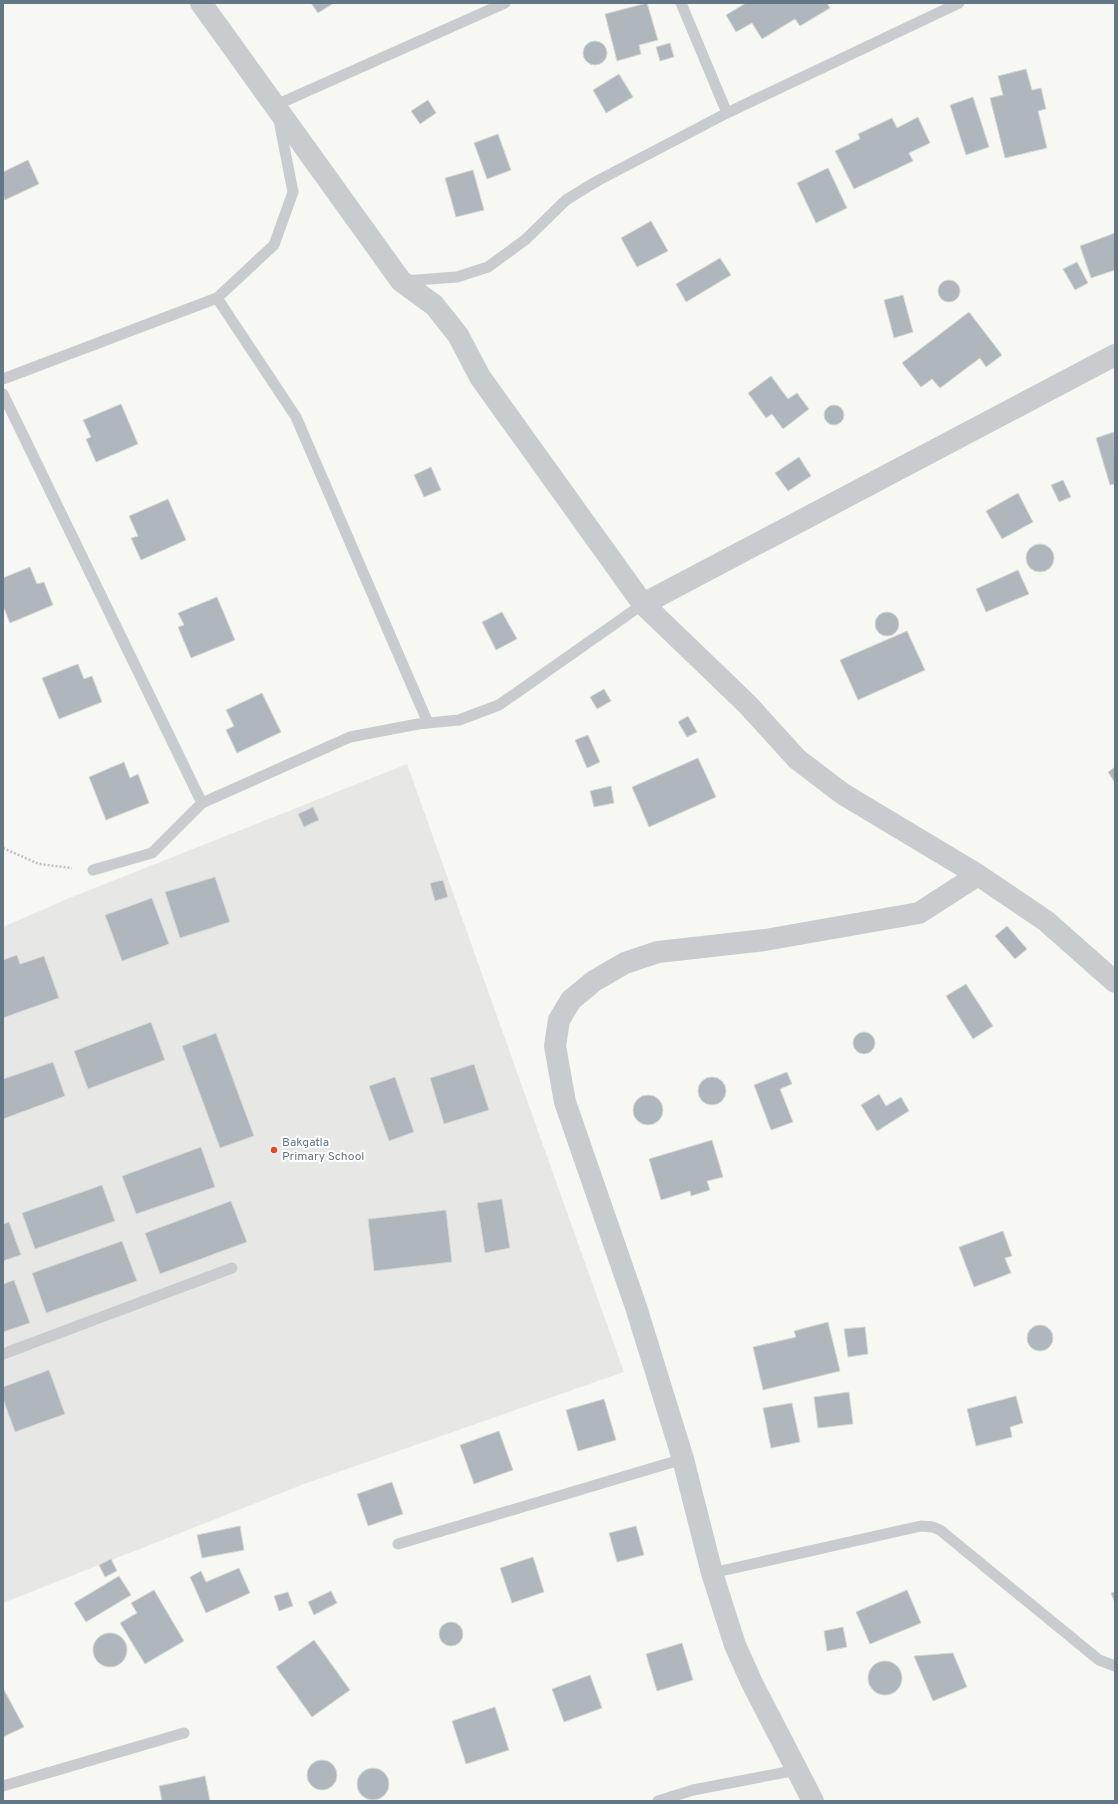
<svg xmlns="http://www.w3.org/2000/svg" width="1118" height="1804" font-family="Overpass,sans-serif">
<rect width="100%" height="100%" fill="#f7f7f3"/>
<path fill="#e7e8e6" d="M407,764L624,1372L304,1484L3,1603V927L67,899Z"/>
<path fill="#afb7bc" stroke="#d8d8d5" d="M311,3H334L318,13Z
M647,3L658,40L639,45L641,54L617,61L605,14Z
M746,3H827L830,8L800,26L795,19L762,39L752,23L736,32L726,15Z
M583 53a12 12 0 1 1 24 0a12 12 0 1 1-24 0Z
M670,43L674,57L660,61L656,47Z
M1026,69L1032,90L1041,88L1046,109L1038,111L1047,148L1005,158L990,98L1003,95L998,76Z
M619,74L633,97L606,113L593,90Z
M973,97L989,147L966,155L950,105Z
M428,100L436,113L420,124L411,111Z
M918,117L930,143L909,153L913,161L854,189L835,151L860,139L858,134L892,118L897,128Z
M498,134L511,170L487,179L474,143Z
M28,160L39,184L5,200L3,196V172Z
M828,168L847,208L816,223L797,183Z
M473,170L484,210L456,217L445,178Z
M651,221L668,251L637,267L621,238Z
M1115,233V270L1091,278L1080,246Z
M720,258L731,275L686,302L676,284Z
M1077,262L1088,283L1075,290L1063,269Z
M938 291a11 11 0 1 1 22 0a11 11 0 1 1-22 0Z
M903,295L913,332L894,338L884,300Z
M969,312L1002,355L986,367L980,358L940,388L932,379L921,387L902,363Z
M771,376L788,399L797,393L809,409L783,429L772,414L766,418L748,393Z
M121,404L138,444L96,462L86,439L91,437L83,420Z
M824 415a10 10 0 1 1 20 0a10 10 0 1 1-20 0Z
M1114,432L1115,484L1110,485L1096,438Z
M799,457L811,476L788,491L775,473Z
M431,467L441,490L424,497L414,475Z
M1063,480L1071,497L1059,502L1051,485Z
M1018,493L1033,522L1002,539L986,511Z
M168,499L186,540L141,560L131,538L138,536L129,516Z
M1026 558a14 14 0 1 1 28 0a14 14 0 1 1-28 0Z
M30,567L37,584L44,582L53,605L10,623L3,606V578Z
M1018,570L1029,594L986,612L976,589Z
M217,597L235,640L191,658L178,627L184,625L178,613Z
M875 624a12 12 0 1 1 24 0a12 12 0 1 1-24 0Z
M502,612L517,639L496,650L482,622Z
M907,631L925,670L858,700L840,660Z
M78,664L84,679L92,676L102,702L59,719L42,678Z
M604,689L611,701L597,709L590,697Z
M262,693L281,732L237,753L226,730L234,726L226,710Z
M688,716L697,732L687,737L678,722Z
M588,735L600,762L587,768L575,740Z
M698,758L716,797L649,827L632,787Z
M124,762L130,778L138,774L149,803L106,820L89,777Z
M1115,767V783L1108,772Z
M611,786L614,803L594,807L590,791Z
M313,807L319,820L304,827L298,814Z
M215,877L230,922L180,938L165,892Z
M443,880L448,897L435,901L430,883Z
M152,898L169,944L122,961L105,915Z
M1007,926L1027,949L1015,959L995,936Z
M17,955L20,964L44,956L59,998L3,1018V960Z
M966,984L993,1026L973,1039L946,996Z
M151,1022L165,1060L88,1089L74,1051Z
M853 1043a11 11 0 1 1 22 0a11 11 0 1 1-22 0Z
M216,1033L254,1136L220,1148L182,1046Z
M53,1062L65,1096L3,1119V1079Z
M474,1064L489,1110L444,1124L430,1078Z
M787,1072L792,1084L780,1089L793,1122L771,1130L754,1085Z
M698 1091a14 14 0 1 1 28 0a14 14 0 1 1-28 0Z
M395,1077L414,1132L389,1141L369,1086Z
M879,1094L886,1106L901,1097L909,1111L877,1131L861,1105Z
M633 1110a15 15 0 1 1 30 0a15 15 0 1 1-30 0Z
M712,1140L723,1177L707,1181L710,1190L691,1196L690,1191L661,1200L649,1159Z
M201,1147L215,1187L136,1214L122,1176Z
M102,1185L115,1221L35,1249L22,1213Z
M502,1199L510,1248L485,1253L477,1203Z
M231,1201L247,1242L160,1274L145,1233Z
M446,1210L452,1262L374,1271L368,1219Z
M9,1222L21,1255L3,1261V1224Z
M1003,1231L1012,1256L1005,1258L1011,1273L974,1287L959,1247Z
M122,1241L137,1281L46,1313L32,1273Z
M14,1280L30,1323L3,1332V1284Z
M828,1322L840,1371L763,1390L753,1347L796,1337L794,1331Z
M1027 1338a13 13 0 1 1 26 0a13 13 0 1 1-26 0Z
M865,1327L868,1354L848,1357L844,1329Z
M49,1370L65,1414L15,1432L3,1399V1387Z
M849,1392L853,1424L818,1428L814,1397Z
M1016,1396L1023,1423L1010,1427L1012,1437L976,1446L967,1409Z
M604,1399L616,1440L578,1451L566,1410Z
M792,1403L800,1442L771,1448L763,1408Z
M499,1431L513,1470L474,1484L460,1445Z
M392,1482L403,1514L368,1526L357,1494Z
M240,1526L244,1550L202,1558L197,1535Z
M636,1526L644,1555L617,1562L609,1533Z
M533,1557L544,1592L512,1603L500,1568Z
M111,1559L117,1571L105,1577L99,1565Z
M239,1568L250,1593L206,1613L190,1577L201,1571L206,1582Z
M119,1576L131,1595L86,1622L74,1603Z
M154,1590L184,1641L145,1664L120,1623L137,1613L131,1603Z
M907,1590L921,1623L870,1644L856,1612Z
M331,1591L337,1603L314,1615L308,1602Z
M288,1592L293,1606L279,1611L274,1596Z
M1115,1592V1603L1111,1593Z
M439 1634a12 12 0 1 1 24 0a12 12 0 1 1-24 0Z
M843,1627L847,1647L827,1651L824,1631Z
M93 1650a17 17 0 1 1 34 0a17 17 0 1 1-34 0Z
M314,1640L350,1690L312,1717L276,1667Z
M682,1643L693,1680L657,1691L646,1654Z
M953,1653L967,1687L933,1701L914,1656Z
M868 1678a17 17 0 1 1 34 0a17 17 0 1 1-34 0Z
M590,1675L602,1708L564,1722L552,1689Z
M3,1688L24,1727L3,1737Z
M495,1707L509,1750L466,1764L452,1721Z
M307 1775a15 15 0 1 1 30 0a15 15 0 1 1-30 0Z
M357 1784a16 16 0 1 1 32 0a16 16 0 1 1-32 0Z
M205,1776L210,1801H162L159,1786Z"/>
<g fill="none" stroke-linecap="round" stroke-linejoin="round">
<path stroke="#bfc2c4" stroke-width="2.5" stroke-dasharray="2 2" stroke-linecap="butt" d="M3,848L39,864L72,868"/>
<path stroke="#c9cccf" stroke-width="11" d="M681,3L727,113
M403,281L457,277L488,267L525,240L566,200L597,181L727,113L959,3
M217,298L296,417L428,723
M3,379L217,298L274,245L293,192L276,105L505,3
M3,394L202,803
M93,870L152,853L202,803L350,737L418,724L459,720L499,705L643,604
M3,1354L232,1268
M398,1544L683,1459
M712,1573L921,1526L933,1527L940,1530L1099,1660L1115,1666
M3,1786L184,1733
M658,1801L693,1790L797,1770"/>
<path stroke="#c9cccf" stroke-width="22" d="M201,3L401,281L434,305L458,335L480,377L643,604L747,704L797,759L843,794L978,875
M643,604L1115,355
M813,1801L752,1683L735,1645L712,1573L683,1459L636,1307L565,1102L555,1046L559,1020L571,1000L594,981L625,963L658,952L765,940L919,913L978,875L1046,921L1115,982"/>
</g>
<circle fill="#f14718" stroke="#fff" stroke-width="1.5" cx="274" cy="1150" r="4"/>
<g text-anchor="middle" dominant-baseline="central" stroke-width="4" stroke-linejoin="round" paint-order="stroke">
<g font-size="12" fill="#637786" stroke="#fff" text-anchor="start">
<text x="282" y="1143">Bakgatla<tspan x="282" dy="14">Primary School</tspan></text>
</g>
</g>
<rect width="1118" height="1804" fill="none" stroke="#637786" stroke-width="8"/>
</svg>
